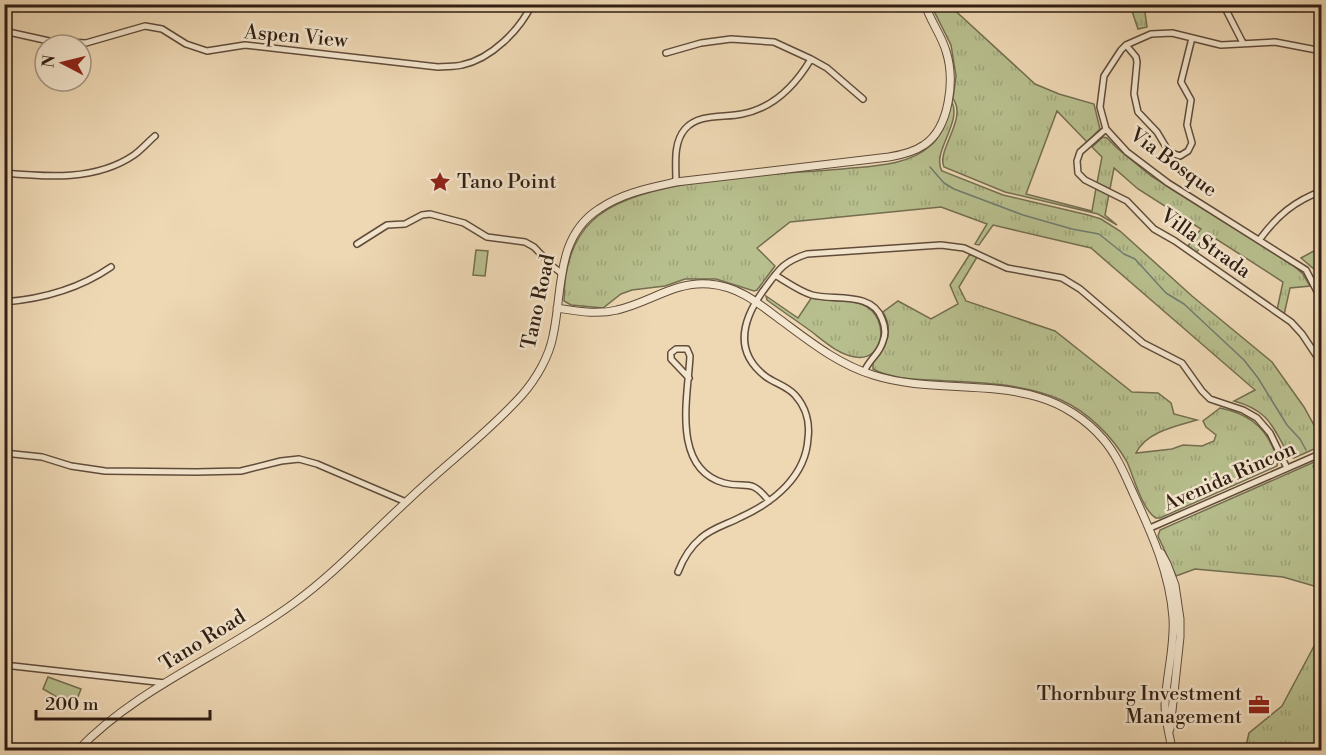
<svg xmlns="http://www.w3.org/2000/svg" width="1326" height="755" font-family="'Libre Bodoni',serif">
<defs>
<pattern id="grass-tufts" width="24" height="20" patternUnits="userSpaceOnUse" patternTransform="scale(1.5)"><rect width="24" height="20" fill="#b8bf8e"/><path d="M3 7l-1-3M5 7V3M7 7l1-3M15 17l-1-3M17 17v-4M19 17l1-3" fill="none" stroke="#9ea47a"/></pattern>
</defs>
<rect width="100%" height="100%" fill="#eed8b4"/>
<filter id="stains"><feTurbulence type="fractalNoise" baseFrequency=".00333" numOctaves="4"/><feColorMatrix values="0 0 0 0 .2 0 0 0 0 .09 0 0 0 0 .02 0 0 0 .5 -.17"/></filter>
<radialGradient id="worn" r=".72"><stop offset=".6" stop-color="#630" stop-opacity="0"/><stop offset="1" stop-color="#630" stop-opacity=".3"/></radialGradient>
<path fill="url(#grass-tufts)" stroke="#746e50" stroke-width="1.5" d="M931,5H949L1035,84L1059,94L1094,104L1100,129L1087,142L1057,111L1026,194L1092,211L1096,188L1109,194L1105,215L1117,225L1098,214L1005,192L944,167C936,151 968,118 953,99L956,76L951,45Z
M1130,5H1144L1147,27L1138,29Z
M952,102C962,123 931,153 942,171L1003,195L1088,215L1101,219L1120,231L1192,296L1272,362L1304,407L1321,438V446L1294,458L1290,457C1273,429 1271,411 1234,401L1255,390L1091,248L993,225L979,245L975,244L987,224L941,207L790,222L757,248L775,266L757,290L754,291L716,279H685L665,286L632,290L621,294L603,308L571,305L564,301C564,272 570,242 592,221C637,176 778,175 842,169C870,166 908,166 930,146C943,135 947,118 952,102Z
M1103,137L1107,138L1117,148L1151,176L1293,265L1303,274L1310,286L1290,288L1284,315L1277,310L1283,282L1210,235L1196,253L1188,246L1201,229L1138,189L1114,168L1110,189L1097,183L1102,157L1092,147Z
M1321,247L1322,285H1321L1315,270L1301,258Z
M970,254L977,257L959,287L966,301L1055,331L1132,392L1158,393L1171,403L1174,414L1197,420C1176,426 1146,432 1136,453L1172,449L1183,445L1202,446L1214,441L1216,435L1206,427L1203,421L1220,408C1245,413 1263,424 1273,448C1276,454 1279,459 1277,466L1160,518H1156C1142,510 1134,477 1127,462C1113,437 1088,412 1061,400C1021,382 974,383 931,380C912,379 889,378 873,369V361C887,346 894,331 883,312L898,301L931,319L958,304L950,285Z
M766,296L798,318L812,297C829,304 851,297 866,306C889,319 885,362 855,357C838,354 825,342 812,332C797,321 782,311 767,300Z
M1321,459V588L1283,577L1195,569L1176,576L1158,536L1160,530Z
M1321,633V750H1245L1249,733L1282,706Z"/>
<path fill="#b8bf8e" stroke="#746e50" stroke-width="1.5" d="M476,250L488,251L485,276L473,275Z
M48,677L81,689L74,707L43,689Z"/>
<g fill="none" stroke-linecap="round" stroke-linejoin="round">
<path stroke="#6f7c6f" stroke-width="1.5" d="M930,167L944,183L954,189L1023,215L1072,229L1099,234L1124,254L1135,259L1166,293L1184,304L1244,360L1258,378L1287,425L1300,439L1306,450
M4,275L11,279
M1313,466L1322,485"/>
<defs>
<path id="minor" d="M1223,4L1243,43
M4,31L49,41L86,43L145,26L162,29L186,44L207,51L245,45L438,67C446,66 455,67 462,65C491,59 520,30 532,4
M1126,45L1136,57L1137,62L1134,94L1138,112L1157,132L1169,152L1180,156L1188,151L1192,143L1187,125L1191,100L1181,82L1192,38
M1322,51L1275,42L1221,45L1172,33L1151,34L1126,45L1121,50L1104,76L1100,107L1106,129L1127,152L1168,183L1306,270L1322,301
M666,53L701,43L731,39L774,42L811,59L827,68L863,99
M1106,129L1080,152L1077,161L1078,173L1085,180L1127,201L1154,229L1175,241L1291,322L1302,334L1322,364
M4,173C47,177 96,181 134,155C141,150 148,142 155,136
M676,182C676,164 673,143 685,129C699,113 724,118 742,114C774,108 795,86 811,59
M1260,239C1277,216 1294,201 1322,191
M357,244L387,225L405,224L422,215L430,214L464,223L487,237L525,242L534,247L551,265L561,273
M775,275C787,282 799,291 812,295C834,301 872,291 882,319C885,326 886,334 883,341C880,354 869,359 864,372
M4,302C42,299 79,289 111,267
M689,378L671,359V353L676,349H687L690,356C688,396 671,468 724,483C747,489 750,477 769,501
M4,453L42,457L71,466L105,471L196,472L241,471L281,461L299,459L317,464L406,502
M1150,528L1322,453
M678,572C683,559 690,547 701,538C712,528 728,524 741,517C774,502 806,476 808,438C810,423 806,407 795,395C787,386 774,383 765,376C733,351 743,319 763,291C778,271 782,262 807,254L941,245L964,248L1007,268L1062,278L1080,289L1143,343L1182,363L1202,391L1210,399L1243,410L1257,418L1270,433L1287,468
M4,665L165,683"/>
<path id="tertiary" d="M557,308C577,311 597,315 617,310C649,303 675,281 709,284C737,286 757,302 778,318C808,340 837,364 873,375C926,392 984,381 1038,397C1062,404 1086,419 1103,439C1117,455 1125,475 1134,495C1152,534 1170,574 1173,618C1175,647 1166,676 1165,705C1165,720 1170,736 1172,750
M1161,553L1167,564L1175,585L1180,619V637L1170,729
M78,750C138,687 224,655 294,603C334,574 369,536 405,503C443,466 486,435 522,395C536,379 549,357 553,336C563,291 555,237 599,209C622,193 649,188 676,182L889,157C901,155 914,152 924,145C950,128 955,79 946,51C941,34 930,21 925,4"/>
</defs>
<use href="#minor" stroke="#604c3b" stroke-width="8"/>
<use href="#tertiary" stroke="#604c3b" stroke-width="9"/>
<use href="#minor" stroke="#f4e6ce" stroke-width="5"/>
<use href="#tertiary" stroke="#f4e6ce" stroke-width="7"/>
</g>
<defs>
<symbol id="sight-bare" viewBox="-9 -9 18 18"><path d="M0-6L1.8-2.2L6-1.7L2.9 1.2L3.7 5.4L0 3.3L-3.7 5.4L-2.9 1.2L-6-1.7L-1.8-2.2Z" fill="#8f2418" stroke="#f4e6ce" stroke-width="2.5" paint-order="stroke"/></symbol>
<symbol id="office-bare" viewBox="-9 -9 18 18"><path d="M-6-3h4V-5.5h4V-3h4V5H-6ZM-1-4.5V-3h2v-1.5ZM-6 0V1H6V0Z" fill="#8f2418" stroke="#f4e6ce" stroke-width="2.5" paint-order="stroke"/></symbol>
</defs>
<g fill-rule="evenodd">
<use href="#sight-bare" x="425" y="167" width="30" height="30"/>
<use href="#office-bare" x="1244" y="690" width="30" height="30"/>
</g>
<g text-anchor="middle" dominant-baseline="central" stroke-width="5" stroke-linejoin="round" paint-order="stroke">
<g font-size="20" fill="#301e13" stroke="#f4e6ce">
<text transform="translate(296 37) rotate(5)">Aspen View</text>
<text transform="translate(1173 163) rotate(36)">Via Bosque</text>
<text transform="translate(1205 244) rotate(35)">Villa Strada</text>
<text transform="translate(539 302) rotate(-78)">Tano Road</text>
<text transform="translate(1230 477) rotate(-24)">Avenida Rincon</text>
<text transform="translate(203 641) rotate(-32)">Tano Road</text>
</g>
<g font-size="20" fill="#301e13" stroke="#f4e6ce" text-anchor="start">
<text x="457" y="182">Tano Point</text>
<text x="1242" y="694" text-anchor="end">Thornburg Investment<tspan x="1242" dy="23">Management</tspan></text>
</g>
</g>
<rect width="1326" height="755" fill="none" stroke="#eed8b4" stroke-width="24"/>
<rect x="6" y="6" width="1314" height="743" fill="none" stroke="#301e13" stroke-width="3"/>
<rect x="12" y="12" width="1302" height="731" fill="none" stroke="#301e13" stroke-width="1.5"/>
<g transform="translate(63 63) rotate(277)"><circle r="28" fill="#f4e6ce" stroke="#a69683" stroke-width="1.5"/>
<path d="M0-4.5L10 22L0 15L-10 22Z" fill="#8f2418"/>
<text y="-9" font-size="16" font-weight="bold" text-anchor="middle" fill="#301e13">N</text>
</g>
<path d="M36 710v9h174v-9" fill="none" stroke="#301e13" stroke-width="3"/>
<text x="45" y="710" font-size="18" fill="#301e13" stroke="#f4e6ce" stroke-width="4.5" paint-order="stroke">200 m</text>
<rect width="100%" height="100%" filter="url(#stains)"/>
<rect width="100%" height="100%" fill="url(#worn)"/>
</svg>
